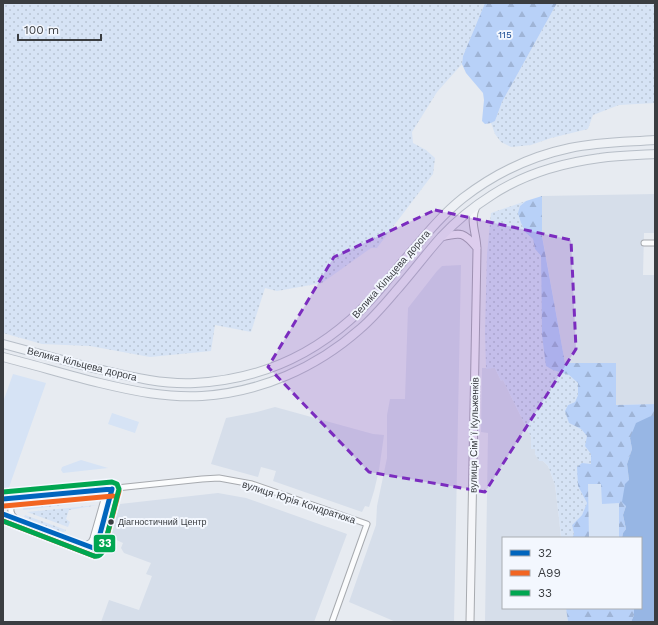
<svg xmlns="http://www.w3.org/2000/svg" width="658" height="625" font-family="'Work Sans',sans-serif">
<defs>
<pattern id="grass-dots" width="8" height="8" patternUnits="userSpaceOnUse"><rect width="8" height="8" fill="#d6e3f5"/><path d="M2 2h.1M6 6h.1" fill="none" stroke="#b8c4d3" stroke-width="1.8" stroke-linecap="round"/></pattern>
<pattern id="forest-firs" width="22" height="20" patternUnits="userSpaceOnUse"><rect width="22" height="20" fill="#b8d1f8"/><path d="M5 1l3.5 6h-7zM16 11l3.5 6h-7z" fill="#9fb4d6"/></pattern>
</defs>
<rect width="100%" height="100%" fill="#e7ebf1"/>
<path fill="#d6deea" d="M655,194V233H644L643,275H655V404L616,405L615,363H565L542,235V196Z
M461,265L454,622H396L349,602L376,525L377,506L387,458V415L390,399H405L408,308L437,271L442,266Z
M482,368H495L501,381L503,380L531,437V449H535V454L539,460L543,461L548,466L555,485L559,518L561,538H503V608H566L568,622H485L488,433L481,432Z
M275,407L373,434L384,435L379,470L374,491L369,507L365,506L362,512L273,481L276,471L261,467L258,477L211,464L226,418L257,412Z
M218,493L246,498L347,534L314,622H101L109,600L139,610L152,576L146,574L151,563L124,553L121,548L123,543L110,537L120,504Z"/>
<path fill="url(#grass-dots)" d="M3,3H485L463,56L462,64L437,92L412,132L413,143L426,150L435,158L433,174L377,248H371L322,283L277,291L265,288L251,332L215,325L211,351L150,357L90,346L42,344L3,333Z
M557,3H655V103L619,105L593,115L588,129L551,138L531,145L511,147L501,142L495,134L491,123L495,121L502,102Z
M526,201L520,206L521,223L526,233L533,239L535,249L541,256L542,335L553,370L569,375L578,383V395L575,402L568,405L569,423L581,429L587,436L586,446L591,453V464L578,486L587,503L582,515L572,525L574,534L572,538H561L559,518L555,485L548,466L543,461H539L535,454V449H531V437L503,380L501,381L495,368L486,369L485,332L487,254L491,213Z
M90,498L96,501L23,510L24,505Z
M98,505L69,510L66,519L70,522L68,527L27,512Z
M25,515L66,530L63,533L24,517Z"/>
<path fill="url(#forest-firs)" d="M485,3H557L502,102L495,121L491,123L485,124L482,121L484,100L483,93L466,73L462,64L463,56Z
M542,196V236L565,363H616V405L655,404V416H651L630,438L632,449L627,464L629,480L626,506L623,515L626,529L623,533L622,538H572L574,534L572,525L582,515L587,503L578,486L577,467L582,463L591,464V454L585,446L587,436L581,429L569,423L565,411L568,405L575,402L578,395V383L569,375L553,370L546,366L542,335L541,256L535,249L533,239L526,233L521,223L518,213L520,206L526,201Z
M566,608H634V615L631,622H568Z"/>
<path fill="#d6e3f5" d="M13,374L46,383L8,490H3V402Z
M112,413L139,422L135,433L108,424Z
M81,460L108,468L63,473L61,470L62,467Z
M588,484H601L602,504L619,503V538H589Z"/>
<path fill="#97b6e4" d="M651,416H655V622H631L634,615V608H641V538H622L623,533L626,529L623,515L626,506L622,502L625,484L629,480L627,464L632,449L630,438L636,423Z"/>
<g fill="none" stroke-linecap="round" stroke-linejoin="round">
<defs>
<path id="street" d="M644,243H655
M3,499L107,489L202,479L219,478L252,484L367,524L332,622
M3,514L96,549L112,489
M15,518C6,509 13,504 21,498
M86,545L91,542L93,538L107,489"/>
<path id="secondary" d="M441,237C461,232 464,232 477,248
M470,622L477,250C477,233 469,223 476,206"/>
<path id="primary" d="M3,344C32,352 60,359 89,367C124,375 159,385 195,383C254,380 306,359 350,320C369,304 384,284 400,265C420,242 439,217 463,198C494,174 532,156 570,148C598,142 627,142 655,140
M3,357C35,365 67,375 100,383C133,391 167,398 202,396C261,392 316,368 360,329C373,318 384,305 395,292C411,274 425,255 441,237C456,221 473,207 492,195C524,174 562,163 600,158C618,155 637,155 655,154"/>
</defs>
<use href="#street" stroke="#a7aaaf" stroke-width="7"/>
<use href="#secondary" stroke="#a7aaaf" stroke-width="9"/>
<use href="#primary" stroke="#b7bec7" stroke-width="10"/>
<use href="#street" stroke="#fbfcfd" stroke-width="5"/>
<use href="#secondary" stroke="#f5f6f9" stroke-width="7"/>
<use href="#primary" stroke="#eef1f5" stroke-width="8"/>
<defs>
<path id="bus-1" d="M3,499L112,489
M3,514L96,549
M96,549L112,489"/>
<path id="bus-2" d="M4,506L113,496
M3,521L94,556
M103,551L119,491"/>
<path id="bus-3" d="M3,492L112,482L117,484L119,489L103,551C101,555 98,557 94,556L3,521"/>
</defs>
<use href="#bus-1" stroke="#f3f7fe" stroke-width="8"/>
<use href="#bus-2" stroke="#f3f7fe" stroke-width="8"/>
<use href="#bus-3" stroke="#f3f7fe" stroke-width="8"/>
<use href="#bus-1" stroke="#0065bd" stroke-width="5"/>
<use href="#bus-2" stroke="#f26522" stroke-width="5"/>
<use href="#bus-3" stroke="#00a651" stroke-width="5"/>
</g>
<path fill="#7b2cbf" fill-opacity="0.2" stroke="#7b2cbf" stroke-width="3" stroke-dasharray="8 5" stroke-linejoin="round" d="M435,210L571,240L576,349L485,492L369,472L268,367L334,257Z"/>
<circle fill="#3a3d41" stroke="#f3f7fe" stroke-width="1.5" cx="111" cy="522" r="3.5"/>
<g text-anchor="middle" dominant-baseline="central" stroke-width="4" stroke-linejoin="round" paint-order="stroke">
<g font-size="9" fill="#3a3d41" stroke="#f3f7fe" text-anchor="start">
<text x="118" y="522">Діагностичний Центр</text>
</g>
<g font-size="10" fill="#10448e" stroke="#f3f7fe">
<text x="505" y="34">115</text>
</g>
<g font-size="10" fill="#3a3d41" stroke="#f3f7fe">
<text transform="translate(391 274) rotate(-49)">Велика Кільцева дорога</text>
<text transform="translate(82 364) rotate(14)">Велика Кільцева дорога</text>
<text transform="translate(474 435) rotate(-89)">вулиця Сімʼї Кульженків</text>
<text transform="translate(299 502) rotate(18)">вулиця Юрія Кондратюка</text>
</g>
</g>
<rect stroke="#f3f7fe" stroke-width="1.5" x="93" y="534" width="23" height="19" rx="4" fill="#00a651"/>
<g font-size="11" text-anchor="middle" font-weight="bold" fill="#fff">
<text x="105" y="547">33</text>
</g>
<rect width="658" height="625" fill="none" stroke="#3a3d41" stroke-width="8"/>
<rect x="502" y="537" width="140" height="72" fill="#f3f7fe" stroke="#a9adb2"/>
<rect x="510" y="550" width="20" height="6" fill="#0065bd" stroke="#a9adb2"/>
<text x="538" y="557" font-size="12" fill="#3a3d41">32</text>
<rect x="510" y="570" width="20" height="6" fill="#f26522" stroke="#a9adb2"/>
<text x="538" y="577" font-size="12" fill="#3a3d41">А99</text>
<rect x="510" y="590" width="20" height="6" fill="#00a651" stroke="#a9adb2"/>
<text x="538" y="597" font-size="12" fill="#3a3d41">33</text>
<path d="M18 34v6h83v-6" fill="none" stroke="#3a3d41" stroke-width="2"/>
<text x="24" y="34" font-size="12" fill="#3a3d41" stroke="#f3f7fe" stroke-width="3" paint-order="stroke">100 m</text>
</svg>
